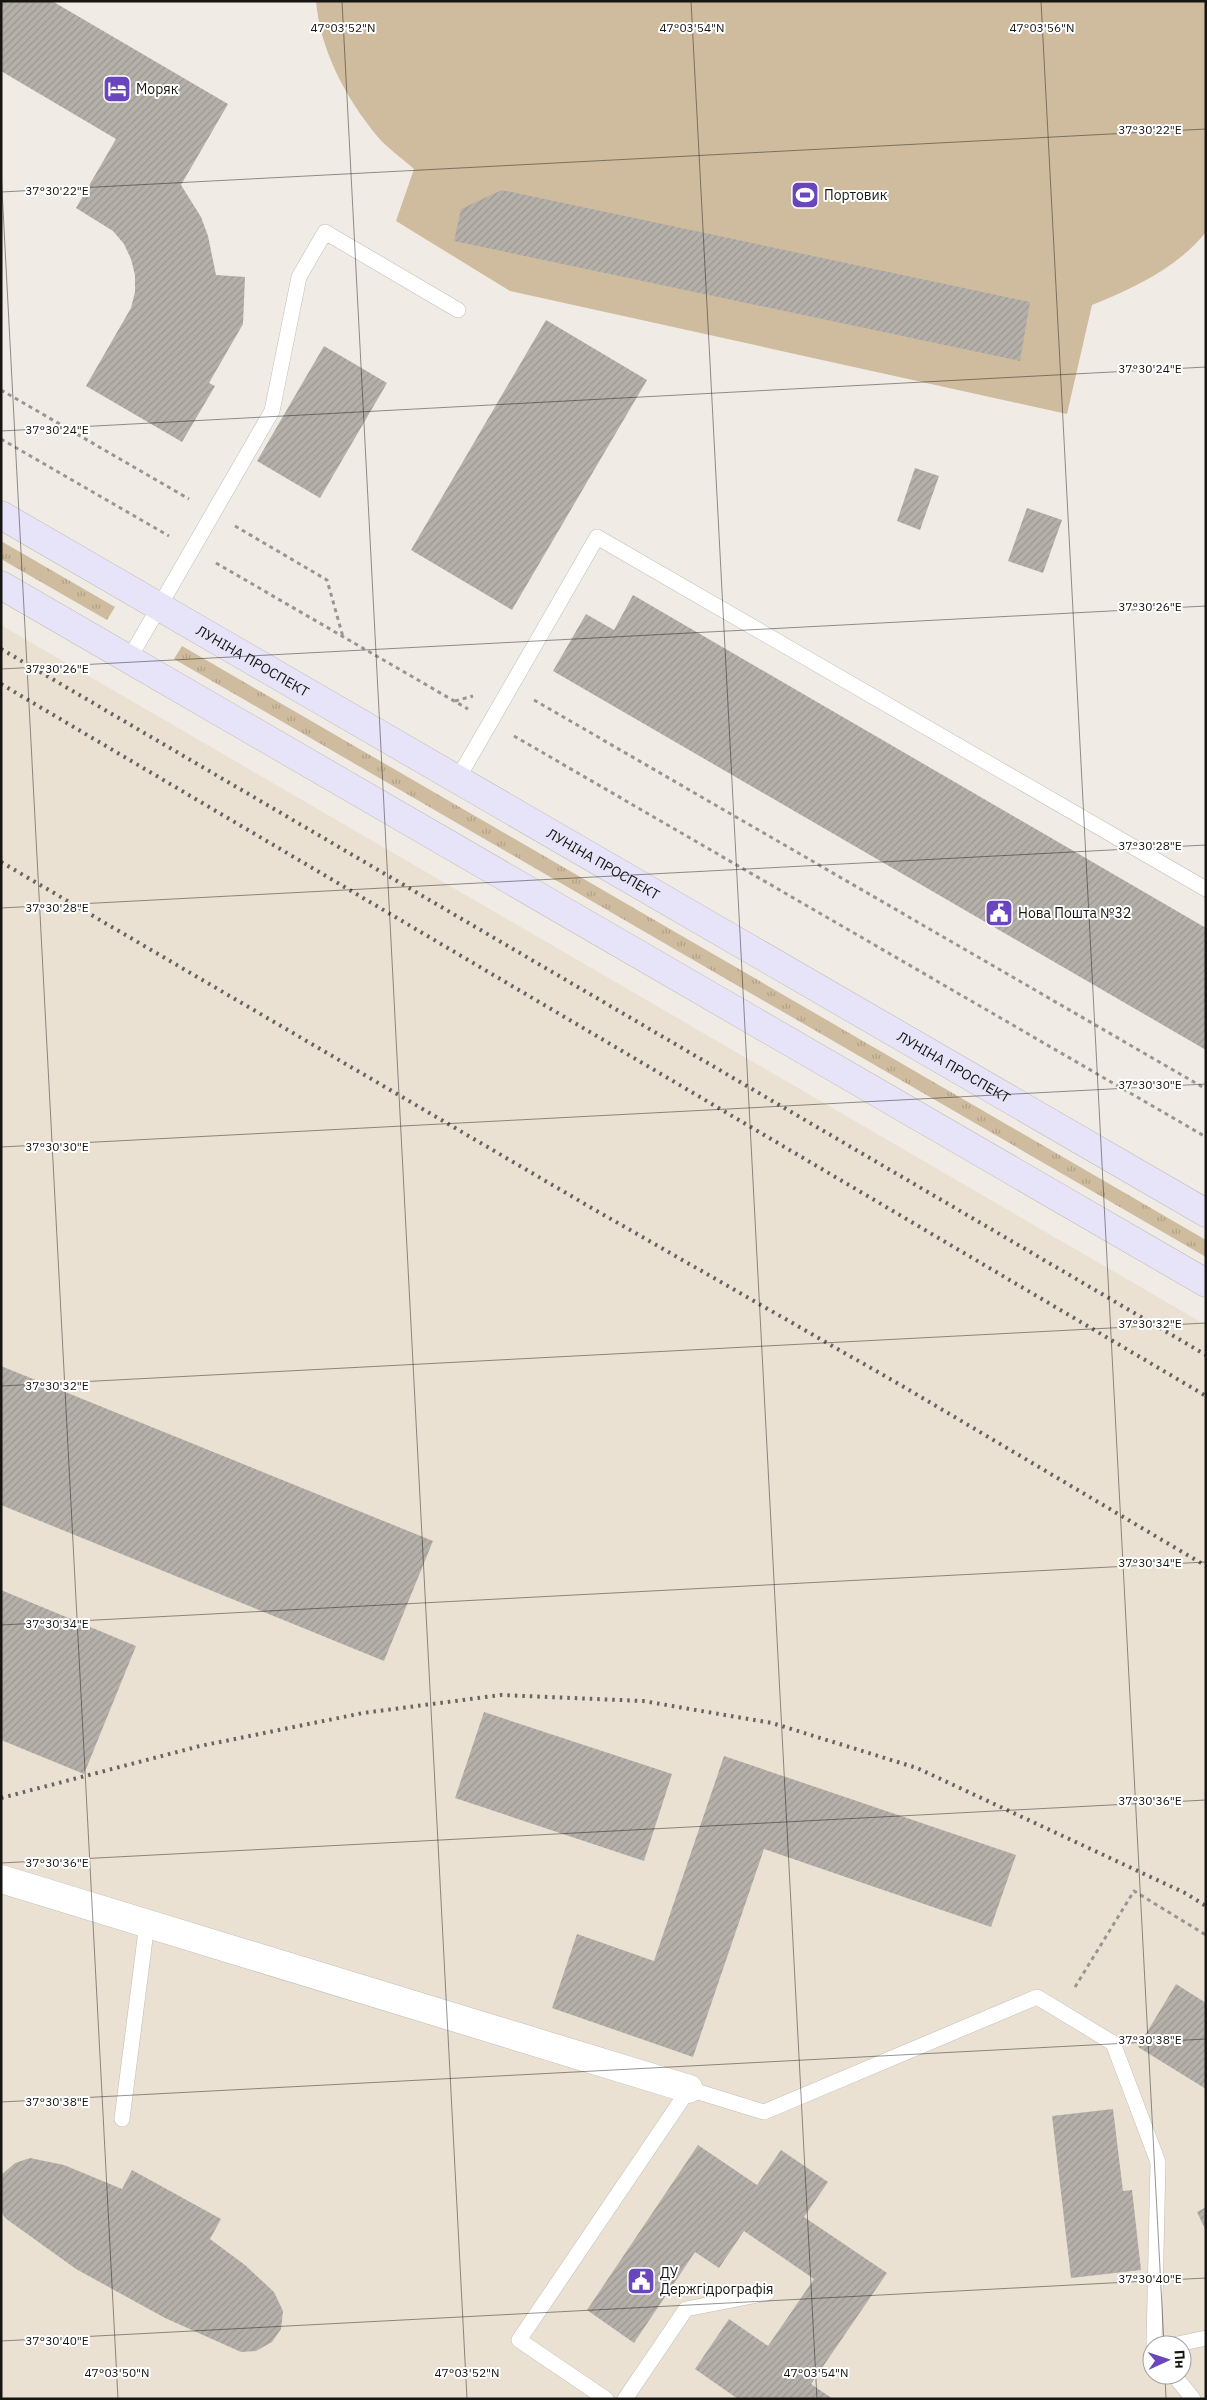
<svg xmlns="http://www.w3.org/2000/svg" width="1207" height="2400" font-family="'IBM Plex Sans',sans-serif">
<defs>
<pattern id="grass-tufts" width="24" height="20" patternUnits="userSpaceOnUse" patternTransform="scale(1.25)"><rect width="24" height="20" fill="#cfbc9e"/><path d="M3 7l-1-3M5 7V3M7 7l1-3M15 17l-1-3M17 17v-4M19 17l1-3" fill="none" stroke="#b1a187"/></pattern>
<pattern id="building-hatch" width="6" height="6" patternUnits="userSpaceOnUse" patternTransform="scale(1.25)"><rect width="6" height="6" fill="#b5b1aa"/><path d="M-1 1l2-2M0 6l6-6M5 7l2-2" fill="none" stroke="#9b9791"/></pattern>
</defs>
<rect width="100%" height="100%" fill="#f0ece5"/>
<path fill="#eae1d3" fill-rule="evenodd" d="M1,625L1206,1325V2399H1ZM1152,2345H1182V2375H1152Z"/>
<path fill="url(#grass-tufts)" d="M1,541L115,607L107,620L1,559Z
M182,646L1206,1240V1257L174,659Z"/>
<path fill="#cfbc9e" d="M316,1H1206V232C1177,268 1134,288 1092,305L1067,414L510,291L396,221L414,169C402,158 387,148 377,136C346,98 320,50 316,1Z"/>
<path fill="url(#building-hatch)" d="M1,1H52L228,104L181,185L201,217L208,236L216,275L245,277L243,324L209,383L215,386L182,442L86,386L131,308L135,292V275L131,259L124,244L113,231L76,208L116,139L1,71Z
M502,190L1030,302L1020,361L454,241L461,209Z
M546,320L647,380L512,610L411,550Z
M324,346L387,383L320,498L257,461Z
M915,468L939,476L920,530L897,521Z
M1027,508L1062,520L1043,573L1008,561Z
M633,595L1206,928V1050L553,671L586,614L614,630Z
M1,1366L433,1541L384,1661L1,1505Z
M1,1590L136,1646L84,1774L1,1740Z
M484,1712L672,1774L644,1861L455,1798Z
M724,1756L1016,1855L991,1927L764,1849L693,2057L552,2008L577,1934L654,1961Z
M1176,1984L1206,2003V2089L1138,2047Z
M1113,2109L1123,2191L1132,2190L1141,2270L1071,2278L1052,2116Z
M698,2145L757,2185L781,2150L828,2182L804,2217L887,2273L811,2384L833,2399H738L695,2369L729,2319L768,2346L814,2279L744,2231L719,2268L695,2252L634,2343L587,2310Z
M30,2158L64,2165L122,2189L132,2170L221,2219L210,2239L245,2265L274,2292L283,2311L281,2329L272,2342L256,2351L241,2352L165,2318L76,2269L5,2218L1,2211V2175L15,2163Z
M1206,2207V2231L1197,2212Z"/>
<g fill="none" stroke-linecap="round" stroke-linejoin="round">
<defs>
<path id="service" d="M129,659L272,411L299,277L325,232L458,310
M457,780L597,537L1206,889
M122,2119L147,1923
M1173,2345L1206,2338
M1174,2375L1193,2399
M606,2399L519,2340L689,2089L764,2112L1037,1997L1113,2043L1158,2162L1154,2345
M625,2399L686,2309L767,2293"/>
<path id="minor" d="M1,1879L689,2089"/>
<g id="secondary">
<path id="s1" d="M1,515L1206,1213"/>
<path d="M1,585L1206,1283"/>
</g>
</defs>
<use href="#service" stroke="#c1bcb5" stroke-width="16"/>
<use href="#minor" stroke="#c1bcb5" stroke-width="29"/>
<use href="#secondary" stroke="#c1bcb5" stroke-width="29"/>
<path stroke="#999691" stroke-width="3" stroke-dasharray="4 4" stroke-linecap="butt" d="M1,390L189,499
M1,439L169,536
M235,526L327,580L343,637
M216,563L468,709
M534,700L1206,1089
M455,701L473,696
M514,736L1206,1137
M1075,1987L1134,1891L1206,1935"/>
<use href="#service" stroke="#fff" stroke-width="15"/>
<use href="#minor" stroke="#fff" stroke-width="28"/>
<use href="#secondary" stroke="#e7e3f8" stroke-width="28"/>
<path stroke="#676561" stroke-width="4" stroke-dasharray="2.5 5" stroke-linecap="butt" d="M1,649L1206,1355
M1,684L1206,1396
M1,862L590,1207L904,1387L1206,1566
M1,1798L200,1746L363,1713L501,1695L643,1701L772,1723L917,1768L1185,1893L1206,1906"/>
</g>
<path fill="none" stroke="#161512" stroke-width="1" stroke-opacity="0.45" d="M342,1L467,2399M691,1L817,2399M1041,1L1164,2345M1,171L118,2399M1,192L1206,129M1,431L1206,367M1,669L1206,606M1,908L1206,845M1,1147L1206,1084M1,1386L1206,1323M1,1625L1206,1562M1,1863L1206,1800M1,2102L1206,2039M1,2341L1206,2278M1165,2375L1166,2399"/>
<defs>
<symbol id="hotel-square" viewBox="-11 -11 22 22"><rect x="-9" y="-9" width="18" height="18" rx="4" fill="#6a46be" stroke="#fff"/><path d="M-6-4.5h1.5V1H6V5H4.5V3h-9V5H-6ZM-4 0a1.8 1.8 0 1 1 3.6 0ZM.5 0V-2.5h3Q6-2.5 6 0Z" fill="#fff"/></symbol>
<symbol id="stadium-square" viewBox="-11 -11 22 22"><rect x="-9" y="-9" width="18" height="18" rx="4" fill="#6a46be" stroke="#fff"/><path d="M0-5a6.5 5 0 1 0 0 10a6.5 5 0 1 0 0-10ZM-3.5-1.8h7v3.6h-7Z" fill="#fff"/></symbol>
<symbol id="civic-square" viewBox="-11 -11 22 22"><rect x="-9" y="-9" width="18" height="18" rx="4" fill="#6a46be" stroke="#fff"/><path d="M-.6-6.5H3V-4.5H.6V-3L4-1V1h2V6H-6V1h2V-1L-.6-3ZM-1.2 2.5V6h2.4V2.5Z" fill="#fff"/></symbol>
</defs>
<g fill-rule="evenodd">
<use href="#hotel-square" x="101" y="73" width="32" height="32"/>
<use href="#stadium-square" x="789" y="179" width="32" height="32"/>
<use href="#civic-square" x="983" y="897" width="32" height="32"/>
<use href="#civic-square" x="625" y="2265" width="32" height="32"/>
</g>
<g text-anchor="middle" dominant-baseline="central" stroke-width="4" stroke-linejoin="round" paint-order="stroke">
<g font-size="14" fill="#161512" stroke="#fff" text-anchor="start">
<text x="136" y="89">Моряк</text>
<text x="824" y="195">Портовик</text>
<text x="1018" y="913">Нова Пошта №32</text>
<text x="660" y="2273">ДУ<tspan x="660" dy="16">Держгідрографія</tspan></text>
</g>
<g font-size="14" fill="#161512" stroke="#fff">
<text stroke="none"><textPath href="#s1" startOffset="291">ЛУНІНА ПРОСПЕКТ</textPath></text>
<text stroke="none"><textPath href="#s1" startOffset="696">ЛУНІНА ПРОСПЕКТ</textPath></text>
<text stroke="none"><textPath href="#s1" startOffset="1101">ЛУНІНА ПРОСПЕКТ</textPath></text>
</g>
</g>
<g font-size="12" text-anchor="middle" fill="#161512" stroke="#fff" stroke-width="4" stroke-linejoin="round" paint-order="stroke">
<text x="343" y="32">47°03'52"N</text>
<text x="692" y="32">47°03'54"N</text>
<text x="1042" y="32">47°03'56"N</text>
<text x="1150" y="134">37°30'22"E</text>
<text x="57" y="195">37°30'22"E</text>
<text x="1150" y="373">37°30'24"E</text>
<text x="57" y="434">37°30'24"E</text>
<text x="1150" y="611">37°30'26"E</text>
<text x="57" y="673">37°30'26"E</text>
<text x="1150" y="850">37°30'28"E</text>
<text x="57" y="912">37°30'28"E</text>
<text x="1150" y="1089">37°30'30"E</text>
<text x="57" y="1151">37°30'30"E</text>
<text x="1150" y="1328">37°30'32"E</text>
<text x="57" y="1390">37°30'32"E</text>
<text x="1150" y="1567">37°30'34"E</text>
<text x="57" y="1628">37°30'34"E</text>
<text x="1150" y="1805">37°30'36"E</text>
<text x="57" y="1867">37°30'36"E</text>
<text x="1150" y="2044">37°30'38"E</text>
<text x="57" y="2106">37°30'38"E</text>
<text x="1150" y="2283">37°30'40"E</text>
<text x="57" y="2345">37°30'40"E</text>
<text x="117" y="2377">47°03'50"N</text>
<text x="467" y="2377">47°03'52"N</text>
<text x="816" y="2377">47°03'54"N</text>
</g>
<rect width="1207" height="2400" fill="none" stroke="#161512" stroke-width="5"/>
<g transform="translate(1167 2360) rotate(87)"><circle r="24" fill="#ffffff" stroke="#a2a1a0"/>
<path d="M0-4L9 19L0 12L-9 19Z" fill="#6a46be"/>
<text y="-8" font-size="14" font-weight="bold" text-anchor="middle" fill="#161512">Пн</text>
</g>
</svg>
